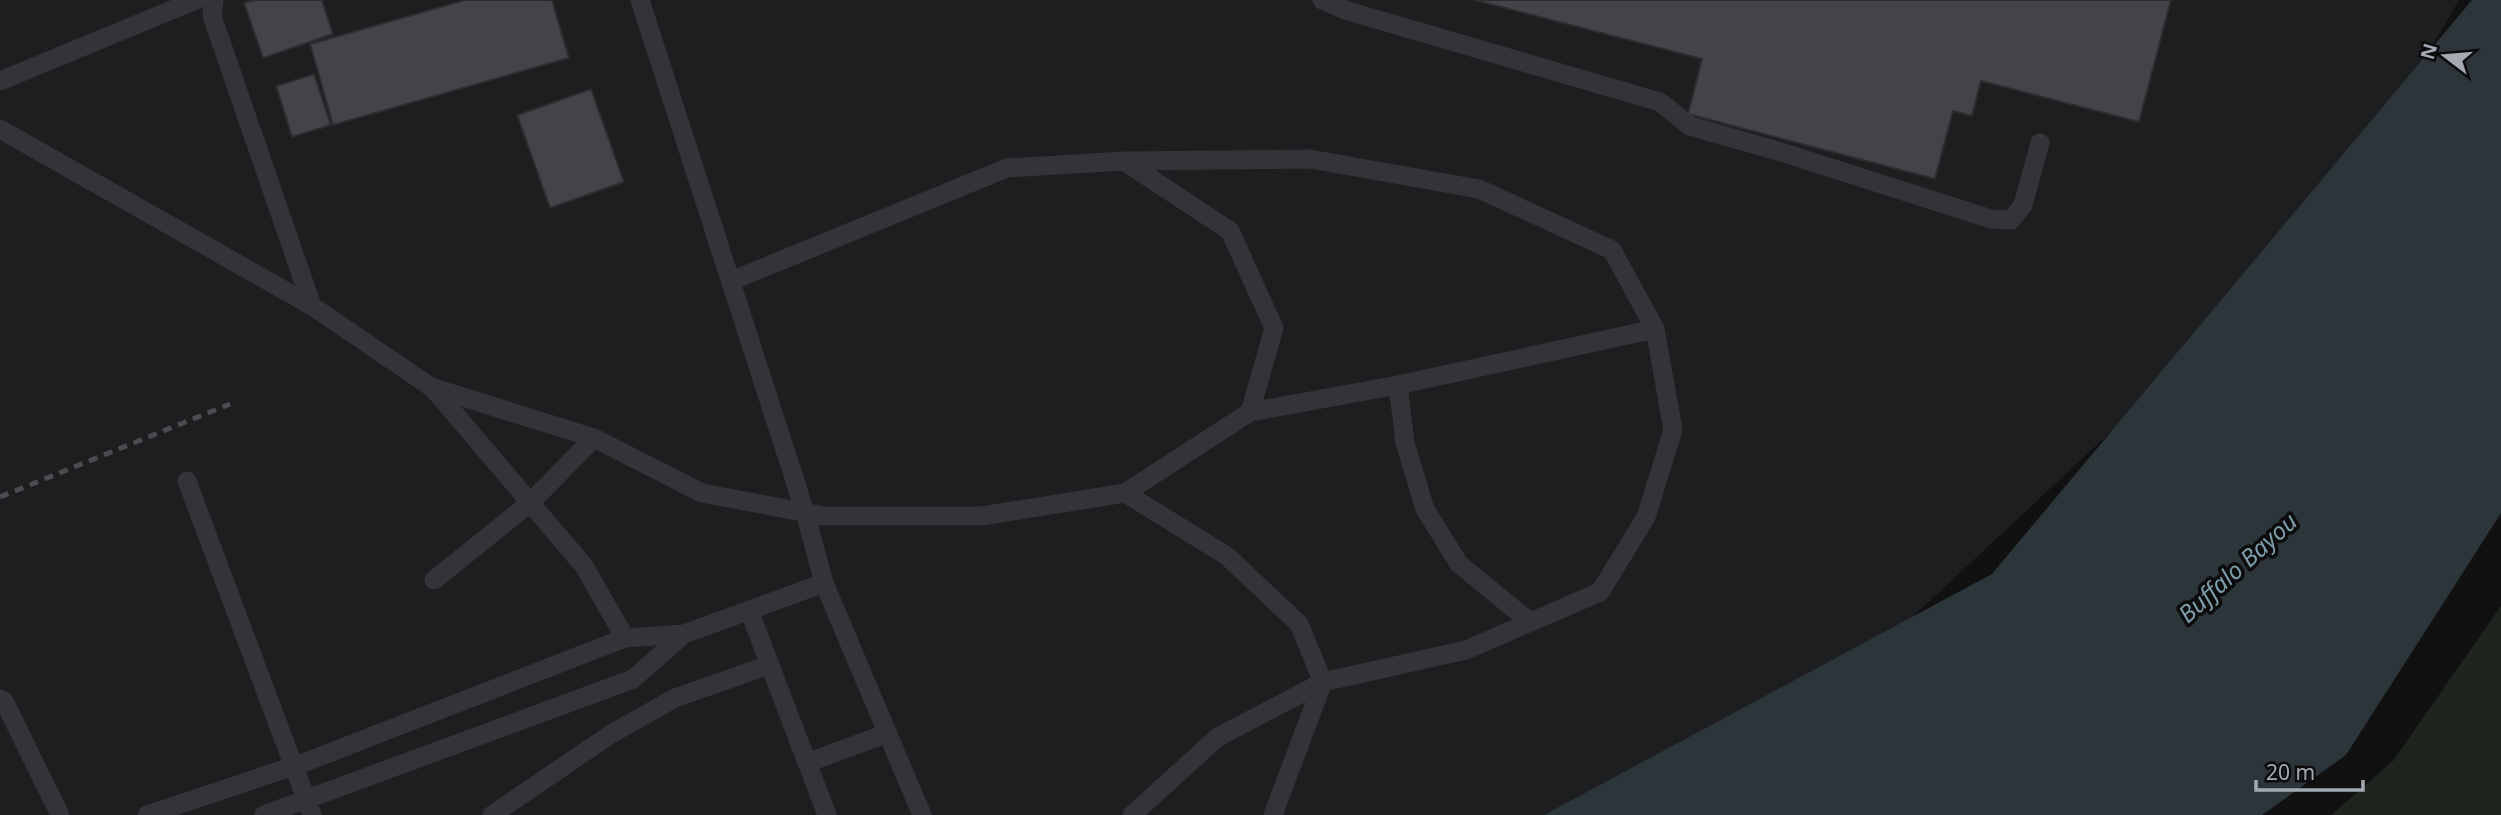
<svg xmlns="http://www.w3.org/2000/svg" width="2501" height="815" font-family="'Noto Sans',sans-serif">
<rect width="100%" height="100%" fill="#111112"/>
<path fill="#1d1e1f" d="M0,0H2459L2323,234L1905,624L1554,815H0Z"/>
<path fill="#1e251e" d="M2501,606V815H2331L2393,761Z"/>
<path fill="#2c353a" d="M2472,0H2501V513L2346,755L2262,815H1544L1992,574Z"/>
<path fill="#434448" stroke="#2b2c2e" stroke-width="2" d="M254,0H322L333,34L263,58L244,3Z
M465,0H552L569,58L333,125L310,44Z
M1474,0H2171L2139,122L1981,81L1972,116L1953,111L1935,179L1688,114L1702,59Z
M314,74L331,125L292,137L276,86Z
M591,89L624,182L550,208L517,115Z"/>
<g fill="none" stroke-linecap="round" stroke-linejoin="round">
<path stroke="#323437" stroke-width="19" d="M214,0L212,16L312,306
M1322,0L1348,11L1660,102L1690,126L1778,151L1991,219L2011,220L2023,205L2040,143
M0,81L196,0
M0,129L312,306L431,387L594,438L702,493L824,516H982L1125,493L1227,556L1299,624L1323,682L1273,815
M1124,161L1310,159L1479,189L1612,250L1655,329L1673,430L1646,517L1600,592L1466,650L1323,682L1218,737L1132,815
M731,281L1007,168L1124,161L1230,231L1274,328L1250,412L1125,493
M432,387L584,566L625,638
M1250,412L1398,385
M187,481L312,815
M434,580L530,503L594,438
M824,583L922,815
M749,610L827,815
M1530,622L1459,564L1425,509L1405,443L1398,385L1655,329
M0,699L4,701L60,815
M807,763L888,733
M147,815L303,763L625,638L684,634L824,583L805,512L640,0
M264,815L633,679L684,634
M492,815L611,734L675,698L769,665"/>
<path stroke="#4a4c50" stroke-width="5" stroke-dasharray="9 7" stroke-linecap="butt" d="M0,497L230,404"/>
</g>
<g text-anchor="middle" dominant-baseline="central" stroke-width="7" stroke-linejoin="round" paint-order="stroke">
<g font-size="24" font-style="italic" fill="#7d9daa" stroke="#0c0c0d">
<text transform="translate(2237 567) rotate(-42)">Buffalo Bayou</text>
</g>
</g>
<g transform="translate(2445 56) rotate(286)" stroke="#0c0c0d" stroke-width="5" paint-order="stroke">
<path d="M0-5L12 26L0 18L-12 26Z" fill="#a4aab2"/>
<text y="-10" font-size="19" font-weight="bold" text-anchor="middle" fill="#a4aab2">N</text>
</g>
<path d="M2256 780v10h107v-10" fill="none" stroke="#a4aab2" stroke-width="3.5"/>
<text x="2266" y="780" font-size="21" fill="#a4aab2" stroke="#0c0c0d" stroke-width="5" paint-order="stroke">20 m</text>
</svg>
